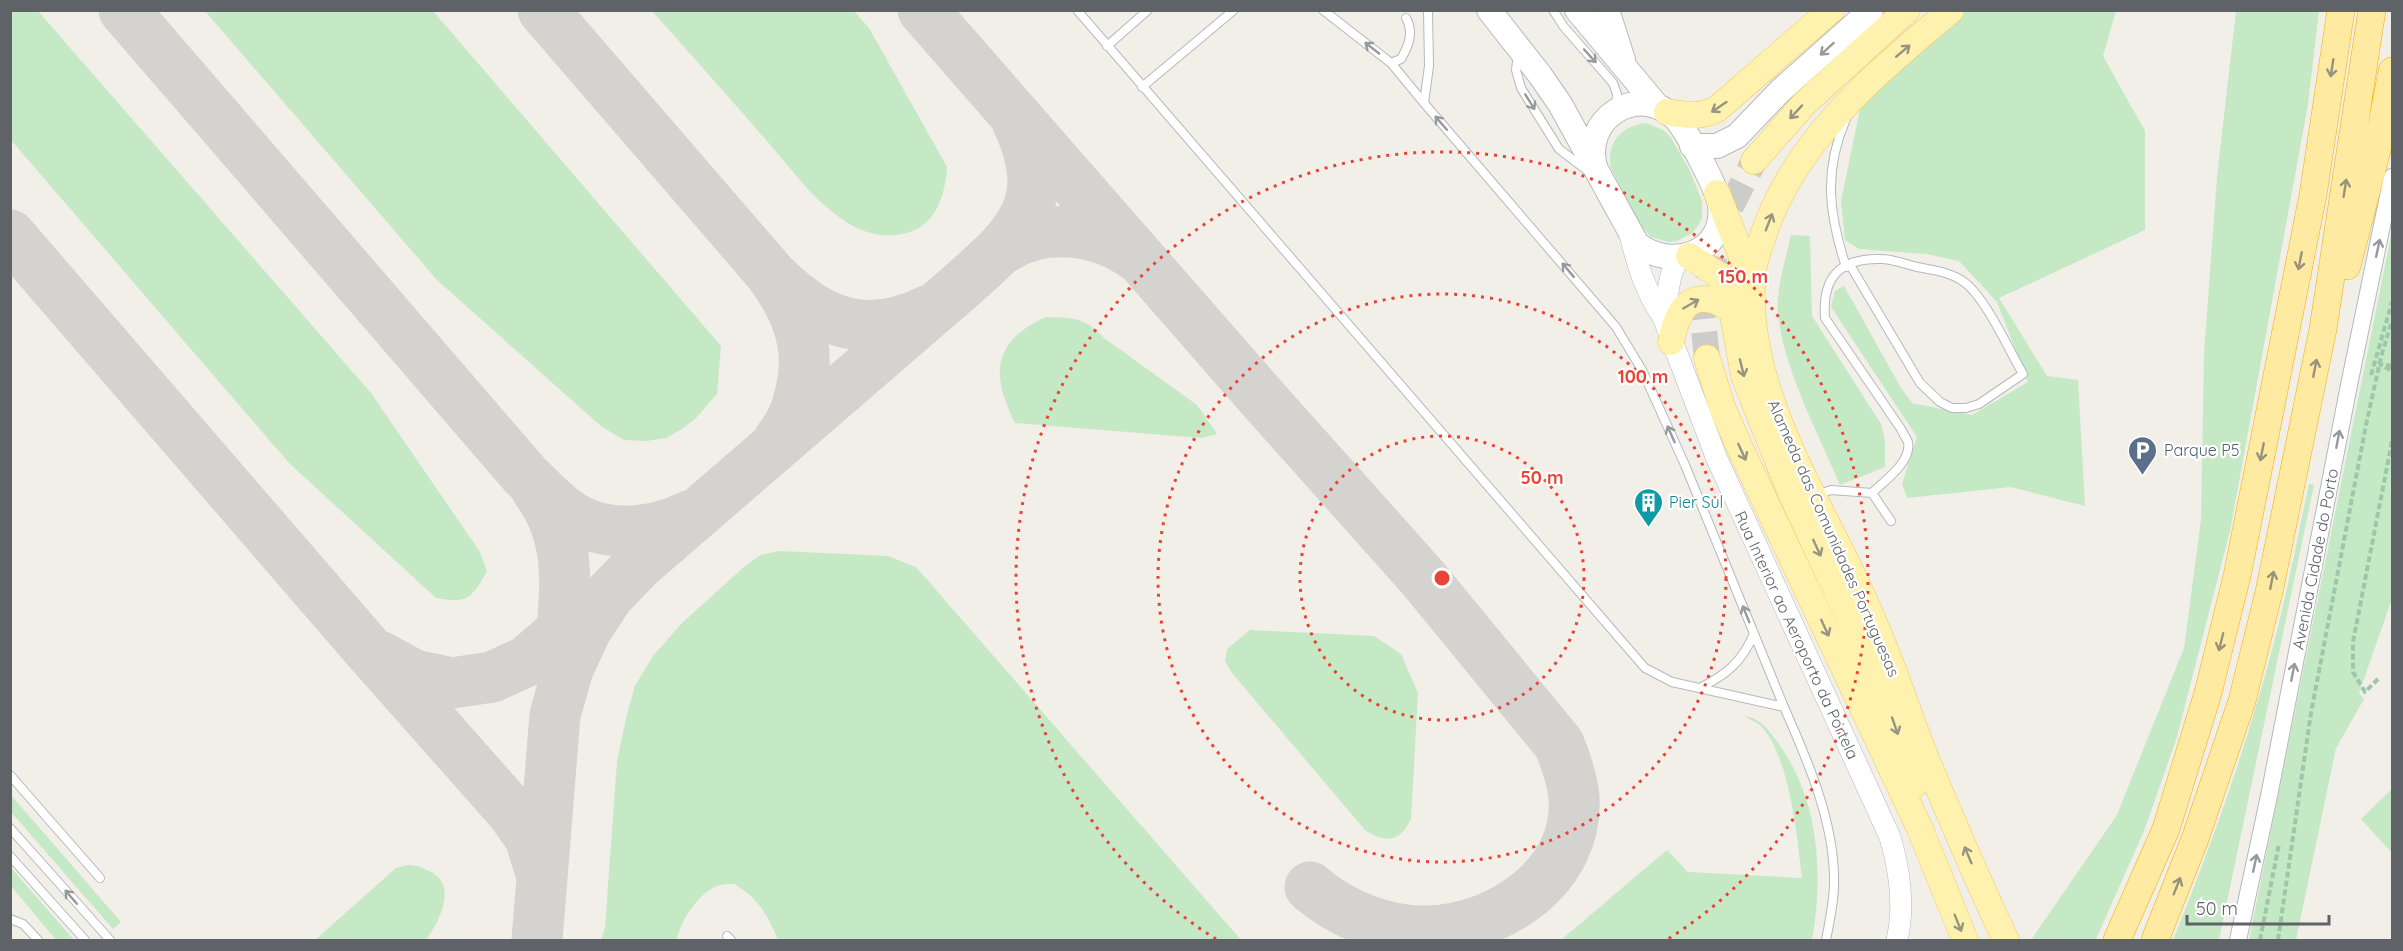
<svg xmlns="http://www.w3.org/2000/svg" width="2403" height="951" font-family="Quicksand,sans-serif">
<rect width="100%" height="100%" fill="#f1efe8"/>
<path fill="#c5e8c5" d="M10,11H38L371,393L480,552L487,571C472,598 468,604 436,598L289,463L11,140Z
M205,11H433L721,346L717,394L695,419L682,429L666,438L646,441L624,440L602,427L437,280Z
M652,11H854L869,28L947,167C946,189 938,219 917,229C899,238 878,237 859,229C821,211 794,172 767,141C729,98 691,54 652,11Z
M1965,11H2116L2103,56L2145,131V230L1999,298L2047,376L2078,380L2085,506L2011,487L1907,498L1902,484L1917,437L1831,307L1835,291L1844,286L1901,388L1912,403L1972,415L2028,382L1997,302L1959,261L1926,254L1859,249L1845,240L1841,201L1860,109L1936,33Z
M2236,11H2319L2308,104L2230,531L2176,740L2144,831L2096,939L2031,940L2117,815L2184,648L2201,520L2204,354L2217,177Z
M1646,123L1663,130L1670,136L1689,169L1702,201V218L1698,226L1692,233L1677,241L1668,242L1651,237L1639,224L1611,168C1606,143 1621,126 1646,123Z
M2392,231V599L2359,693L2364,699L2336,748L2296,940H2249Z
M1791,235L1810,236L1812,316L1881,424L1885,441V467L1840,485C1819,435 1782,366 1778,312C1776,288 1786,259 1791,235Z
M1046,317C1073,318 1085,317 1104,338L1197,405L1217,434L1201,438L1015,423C990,373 993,341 1046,317Z
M2309,484L2314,485L2219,940H2173C2213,842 2248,742 2275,639C2288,588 2298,535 2309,484Z
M779,551L888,556L916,567L1241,940H778C768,916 758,897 734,884C730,884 724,884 720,885C699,891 680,921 677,940H601L605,927L617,761L627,714L635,686L653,656L681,624L745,566L761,555Z
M1250,630L1374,636L1401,654L1418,693L1411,819C1400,843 1385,843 1365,830L1232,673L1225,661L1227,649Z
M1744,716C1760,718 1769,730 1778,743C1819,798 1824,875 1812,940H1561L1667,850L1688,872L1802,878C1797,837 1790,755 1760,725C1756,722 1749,719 1744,716Z
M2392,789V853L2361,819Z
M11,795L121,922L113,929L11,812Z
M407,865C416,865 421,867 429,871C459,884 439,922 426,940H315L396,868Z
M11,868L74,940H56L11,886Z"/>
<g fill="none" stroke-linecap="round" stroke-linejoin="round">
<path stroke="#d4d3d0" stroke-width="51" d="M124,10L525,475C541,490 555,507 574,518C608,538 655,533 689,516
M543,10L770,273C794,306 809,339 803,380C799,402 794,422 779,439
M923,10L1263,399L1422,577L1559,744C1566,761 1572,778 1574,797C1579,876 1500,929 1428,931C1385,932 1341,914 1310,887
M10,235L366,647L512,812L530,838L541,873
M1004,248C1044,222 1098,229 1136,256
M777,280C822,324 868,340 927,311
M536,489C574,539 565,592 560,651
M379,656L414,675L452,683L492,677L527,661L588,608
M537,940L555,715L568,669L586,630L609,595L638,565L961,286C1020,234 1055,203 1017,121"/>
<path stroke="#ccccc8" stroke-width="26" stroke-dasharray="26 13" stroke-linecap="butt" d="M1707,358L1702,310L1707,284L1726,216L1754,161"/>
<defs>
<path id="service" d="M1077,10L1645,668L1672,682L1784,707C1807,759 1833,819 1834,876C1835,896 1830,920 1826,940
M1323,10L1391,63L1401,59C1409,45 1414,32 1406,18
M1428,10L1429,66L1424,103L1616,327L1642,370L1685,465L1784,707
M1553,10L1564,27L1613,83L1617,94L1616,107
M1107,46L1148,10
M1518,53L1516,70L1521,88L1559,149L1588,171
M1391,63L1424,103
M1142,87L1234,10
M1850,265L1920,383L1940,402L1952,408H1966L1979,404L2023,374C2009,350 1985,297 1964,282C1951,272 1932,270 1917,267C1905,264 1892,259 1881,259C1839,258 1822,278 1825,318L1901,429C1903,433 1906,438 1908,442C1912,462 1884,481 1872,493
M1846,267C1829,214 1823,172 1846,119
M1816,495L1831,490L1872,493L1891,521
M1700,688C1727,674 1741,663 1754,634
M10,775L100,878
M10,828L110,940
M10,856L85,940
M10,919L23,924L38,940
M727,936L731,940"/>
<path id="minor" d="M2238,940L2269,796L2349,385L2392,177"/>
<path id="tertiary" d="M1630,234C1637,264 1645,291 1663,317L1717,459L1890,837C1900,871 1905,905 1897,940
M1663,317L1671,275L1678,258"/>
<path id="secondary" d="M1489,10L1540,75L1560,104L1637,244C1673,272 1726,252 1720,205C1718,190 1687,131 1676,119C1639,81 1579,119 1596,170
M1577,10L1658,107
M1607,10L1623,60
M1692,146H1717L1737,136L1780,91L1871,10"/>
<path id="primary" d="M1951,10C1877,73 1799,135 1765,230C1761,243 1755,257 1753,270C1741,380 1812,489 1857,584C1867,606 1877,629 1886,652C1900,686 1911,721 1925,756C1951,818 1977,880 2006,940
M1667,112C1685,115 1700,118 1717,109L1831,10
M1754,161L1804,104L1907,10
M1717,193L1744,262L1748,284
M1689,256L1717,274L1724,283L1730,298L1744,376L1790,491L1873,669L1914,785
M1671,342C1675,322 1683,293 1711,300C1718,301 1726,307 1733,310
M1707,358L1722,407L1740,448L1920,829L1965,940"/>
<path id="trunk" d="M2347,266L2377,150L2392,71
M2117,940L2166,829L2208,693L2237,576L2313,195L2341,10
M2155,940L2195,839L2242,701L2269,592L2323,329L2372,10"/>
</defs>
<use href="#service" stroke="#b5b8bc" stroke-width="10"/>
<use href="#minor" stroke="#b5b8bc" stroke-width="18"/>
<use href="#tertiary" stroke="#b5b8bc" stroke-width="22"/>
<use href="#secondary" stroke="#b6babf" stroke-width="26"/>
<use href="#primary" stroke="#f2c960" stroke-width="27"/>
<use href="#trunk" stroke="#f9ab00" stroke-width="28"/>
<path stroke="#9cc7a9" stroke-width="4" stroke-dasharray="6 3" stroke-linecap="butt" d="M2392,366L2380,364L2392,371
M2371,375L2392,302
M2378,679L2365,692L2353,672V642L2392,441
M2260,940L2279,844
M2278,940L2311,713L2366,425L2381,357L2392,321"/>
<use href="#service" stroke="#fff" stroke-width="8"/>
<use href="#minor" stroke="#fff" stroke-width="16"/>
<use href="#tertiary" stroke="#fff" stroke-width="21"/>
<use href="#secondary" stroke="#fff" stroke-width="24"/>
<use href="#primary" stroke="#fff2af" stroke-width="26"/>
<use href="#trunk" stroke="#feeaa1" stroke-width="27"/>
</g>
<defs><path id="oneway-shaft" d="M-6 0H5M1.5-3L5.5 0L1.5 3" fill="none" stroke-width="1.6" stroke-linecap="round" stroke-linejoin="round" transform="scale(1.5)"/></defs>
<g stroke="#979a9d">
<use href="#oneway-shaft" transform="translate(1372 48) rotate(-142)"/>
<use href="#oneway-shaft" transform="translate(1827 49) rotate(138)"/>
<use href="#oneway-shaft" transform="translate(1590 56) rotate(48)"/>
<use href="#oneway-shaft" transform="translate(1530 102) rotate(58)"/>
<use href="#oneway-shaft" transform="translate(1441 123) rotate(-131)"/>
<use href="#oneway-shaft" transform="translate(2378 248) rotate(-78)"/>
<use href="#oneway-shaft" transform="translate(1568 270) rotate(-130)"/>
<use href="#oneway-shaft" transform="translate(1671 434) rotate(-114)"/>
<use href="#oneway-shaft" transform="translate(2338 439) rotate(-79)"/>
<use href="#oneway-shaft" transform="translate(1746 614) rotate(-112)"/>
<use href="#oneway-shaft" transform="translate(2293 672) rotate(-79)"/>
<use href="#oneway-shaft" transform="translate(2255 863) rotate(-78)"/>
<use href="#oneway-shaft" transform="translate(71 897) rotate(-131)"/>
</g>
<g stroke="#979581">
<use href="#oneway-shaft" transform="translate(1903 51) rotate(-40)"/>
<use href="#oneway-shaft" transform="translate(1719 107) rotate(146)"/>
<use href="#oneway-shaft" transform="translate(1796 112) rotate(133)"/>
<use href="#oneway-shaft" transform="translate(1769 222) rotate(-69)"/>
<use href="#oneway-shaft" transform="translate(1691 304) rotate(-30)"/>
<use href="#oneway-shaft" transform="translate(1742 368) rotate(76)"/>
<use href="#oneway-shaft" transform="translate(1742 452) rotate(65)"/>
<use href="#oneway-shaft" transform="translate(1817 548) rotate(65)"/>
<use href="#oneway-shaft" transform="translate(1825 628) rotate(65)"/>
<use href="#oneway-shaft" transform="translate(1895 726) rotate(71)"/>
<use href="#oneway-shaft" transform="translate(1968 855) rotate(-113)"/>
<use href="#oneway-shaft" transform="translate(1958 923) rotate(68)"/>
</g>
<g stroke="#97927c">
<use href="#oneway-shaft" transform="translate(2332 68) rotate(99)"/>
<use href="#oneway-shaft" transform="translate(2345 188) rotate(-81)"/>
<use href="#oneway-shaft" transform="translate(2300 261) rotate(101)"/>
<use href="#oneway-shaft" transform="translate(2315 368) rotate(-79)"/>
<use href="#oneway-shaft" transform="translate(2262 452) rotate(101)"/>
<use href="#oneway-shaft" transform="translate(2272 580) rotate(-79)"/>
<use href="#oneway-shaft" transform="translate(2221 642) rotate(104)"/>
<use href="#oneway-shaft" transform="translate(2177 886) rotate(-68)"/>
</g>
<g fill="none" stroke="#ea4335" stroke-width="3" stroke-dasharray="3 6">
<circle cx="1442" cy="578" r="142"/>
<circle cx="1442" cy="578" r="284"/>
<path d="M1216 939A426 426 0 1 1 1668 939"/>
</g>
<defs>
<symbol id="parking-pin" viewBox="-11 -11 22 30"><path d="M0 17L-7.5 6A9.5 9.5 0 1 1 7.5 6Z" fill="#5c6f8a" stroke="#fff"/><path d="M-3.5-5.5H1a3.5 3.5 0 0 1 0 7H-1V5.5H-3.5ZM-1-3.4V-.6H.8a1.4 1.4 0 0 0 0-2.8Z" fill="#fff"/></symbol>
<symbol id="building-pin" viewBox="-11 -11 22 30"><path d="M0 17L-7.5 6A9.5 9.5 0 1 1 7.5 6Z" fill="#0f9aa8" stroke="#fff"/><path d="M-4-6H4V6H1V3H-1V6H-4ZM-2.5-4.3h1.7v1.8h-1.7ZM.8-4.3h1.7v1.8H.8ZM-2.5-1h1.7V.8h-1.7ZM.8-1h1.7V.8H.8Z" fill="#fff"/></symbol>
</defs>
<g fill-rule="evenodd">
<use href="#parking-pin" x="2126" y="434" width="33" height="45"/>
<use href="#building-pin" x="1632" y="486" width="33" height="45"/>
</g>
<g text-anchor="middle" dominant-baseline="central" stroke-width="4.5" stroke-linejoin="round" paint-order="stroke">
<g font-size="16" fill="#4e5e75" stroke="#fff" text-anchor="start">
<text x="2164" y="450">Parque P5</text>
</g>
<g font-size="16" fill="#0d838f" stroke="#fff" text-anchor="start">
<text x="1669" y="502">Pier Sul</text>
</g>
<g font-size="16" fill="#5f6368" stroke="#fff">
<text transform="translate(1834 538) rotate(66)">Alameda das Comunidades Portuguesas</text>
<text transform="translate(2315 559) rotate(-79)">Avenida Cidade do Porto</text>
<text transform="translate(1797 635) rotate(65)">Rua Interior ao Aeroporto da Portela</text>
</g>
</g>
<circle cx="1442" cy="578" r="9" fill="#ea4335" stroke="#fff" stroke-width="3"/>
<g font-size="18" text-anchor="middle" font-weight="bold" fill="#ea4335" stroke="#fff" stroke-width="4.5" stroke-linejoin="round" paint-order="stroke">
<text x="1743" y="283">150 m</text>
<text x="1643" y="383">100 m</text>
<text x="1542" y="484">50 m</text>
</g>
<rect width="2403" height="951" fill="none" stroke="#5f6368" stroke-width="24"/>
<path d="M2187 915v9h142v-9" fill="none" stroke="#5f6368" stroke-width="3"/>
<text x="2196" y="915" font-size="18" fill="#5f6368" stroke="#ffffff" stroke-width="4.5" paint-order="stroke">50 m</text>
</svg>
